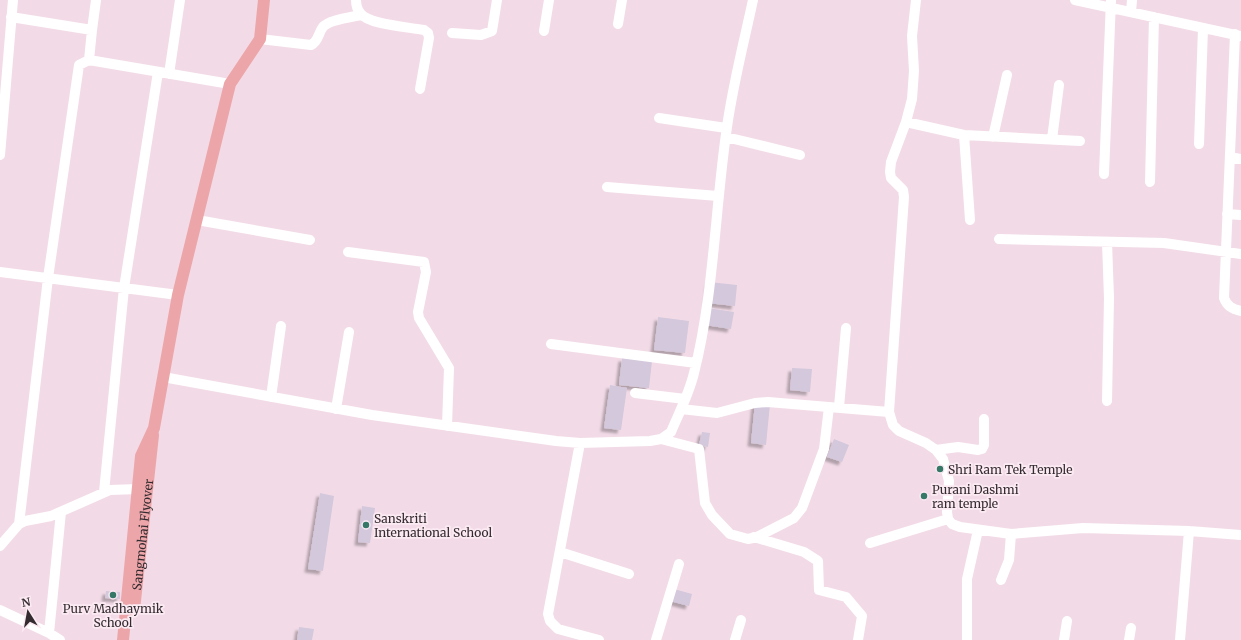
<svg xmlns="http://www.w3.org/2000/svg" width="1241" height="640" font-family="Merriweather,serif">
<defs>
<filter id="shadow"><feDropShadow dx="-3.5" dy="3.5" stdDeviation="1" flood-color="#0004"/></filter>
</defs>
<rect width="100%" height="100%" fill="#f2dbe7"/>
<path fill="#d4c8dc" filter="url(#shadow)" d="M709,282L737,285L735,306L707,303Z
M708,308L734,312L731,329L705,325Z
M658,317L689,321L685,353L654,350Z
M622,358L652,361L649,388L619,385Z
M792,368L812,369L810,392L790,390Z
M610,385L627,388L621,430L604,428Z
M755,403L770,404L766,445L751,443Z
M702,432L710,433L708,447L699,445Z
M834,439L849,445L842,462L827,457Z
M320,493L334,496L323,571L308,569Z
M362,506L375,508L370,543L358,542Z
M674,589L692,594L689,606L670,601Z
M106,591L120,592V599L105,598Z
M299,627L314,629L312,640H297Z"/>
<g fill="none" stroke-linecap="round" stroke-linejoin="round">
<path stroke="#fff" stroke-width="10" d="M356,0C356,5 357,10 361,14C370,25 409,27 424,30L428,33L429,38L420,89
M916,0L912,36L914,71L912,99L906,122L891,162L890,172L891,178L903,190L904,197L889,412L893,425L899,431L926,443L936,450L943,459L949,481L947,512L948,519L952,524L960,527L1011,534L1083,528L1189,531L1241,535
M1075,0L1241,36
M1131,12L1132,0
M11,17L92,30L96,0
M618,24L622,0
M544,31L549,0
M452,33L481,35L492,31L497,0
M1235,34L1224,298C1227,306 1232,309 1241,311
M260,39L311,45C319,41 318,33 323,27C328,20 352,17 361,15
M89,60L92,30
M169,74L180,0
M659,118L726,128
M906,122L964,135L1080,141
M964,135L970,220
M726,137L800,155
M993,137L1007,75
M1052,139L1059,85
M1199,144L1203,28
M0,155L13,0
M1230,157L1241,159
M1104,174L1111,0
M1150,182L1154,17
M607,187L718,196
M1227,214L1241,215
M197,220L310,240
M999,239L1164,243L1241,254
M348,252L424,262L426,272L418,312L419,318L449,368L447,426
M0,272L178,295
M551,344L696,363
M163,377L372,415L556,441L580,443L650,441L661,439L671,432C679,413 689,394 694,373C714,295 715,208 727,127C733,84 744,42 753,0
M635,393L685,399
M271,397L281,326
M1107,401L1109,298L1107,242
M839,407L846,328
M336,409L349,332
M681,409L717,413L755,403L768,402L889,412
M661,439L699,449L705,503L712,515L730,534L748,539L757,537L794,518L802,508L824,449L829,407
M580,443L548,614L550,621L558,629L599,640
M936,450L958,447L978,450L982,449L984,445V419
M104,492L124,288L158,72
M19,524L48,278L79,65L89,60L230,84
M754,537L804,552L818,561L819,590L846,597L862,616L858,640
M870,543L948,519
M0,546L19,524L25,521L51,516L110,490L138,489
M560,552L629,574
M1001,580L1009,560L1011,534
M0,610L49,633L60,640
M49,633L61,512
M656,640L679,564
M735,640L741,620
M967,640V579L978,530
M1064,640L1067,621
M1129,640L1131,628
M1180,640L1189,531"/>
<g stroke="#eca6aa" stroke-width="12">
<path id="s1" d="M134,610L153,435"/>
<path d="M123,640L141,456L154,428L178,295L230,84L260,39L264,0"/>
</g>
</g>
<g fill="#367868" stroke="#fceaf3" stroke-width="1.5">
<circle cx="940" cy="469" r="4"/>
<circle cx="924" cy="496" r="4"/>
<circle cx="366" cy="525" r="4"/>
<circle cx="113" cy="595" r="4"/>
</g>
<g text-anchor="middle" dominant-baseline="central" stroke-width="3.5" stroke-linejoin="round" paint-order="stroke">
<g font-size="12" fill="#332b2f" stroke="#fceaf3" text-anchor="start">
<text x="948" y="469">Shri Ram Tek Temple</text>
<text x="932" y="489">Purani Dashmi<tspan x="932" dy="14">ram temple</tspan></text>
<text x="374" y="518">Sanskriti<tspan x="374" dy="14">International School</tspan></text>
<text x="113" y="608" text-anchor="middle">Purv Madhaymik<tspan x="113" dy="14">School</tspan></text>
</g>
<g font-size="12" fill="#332b2f" stroke="#fceaf3">
<text stroke="none"><textPath href="#s1" startOffset="76">Sangmohai Flyover</textPath></text>
</g>
</g>
<g transform="translate(28 612) rotate(349)" stroke="#fceaf3" stroke-width="3" paint-order="stroke">
<path d="M0-3L7 15L0 10L-7 15Z" fill="#332b2f"/>
<text y="-6" font-size="11" font-weight="bold" text-anchor="middle" fill="#332b2f">N</text>
</g>
</svg>
